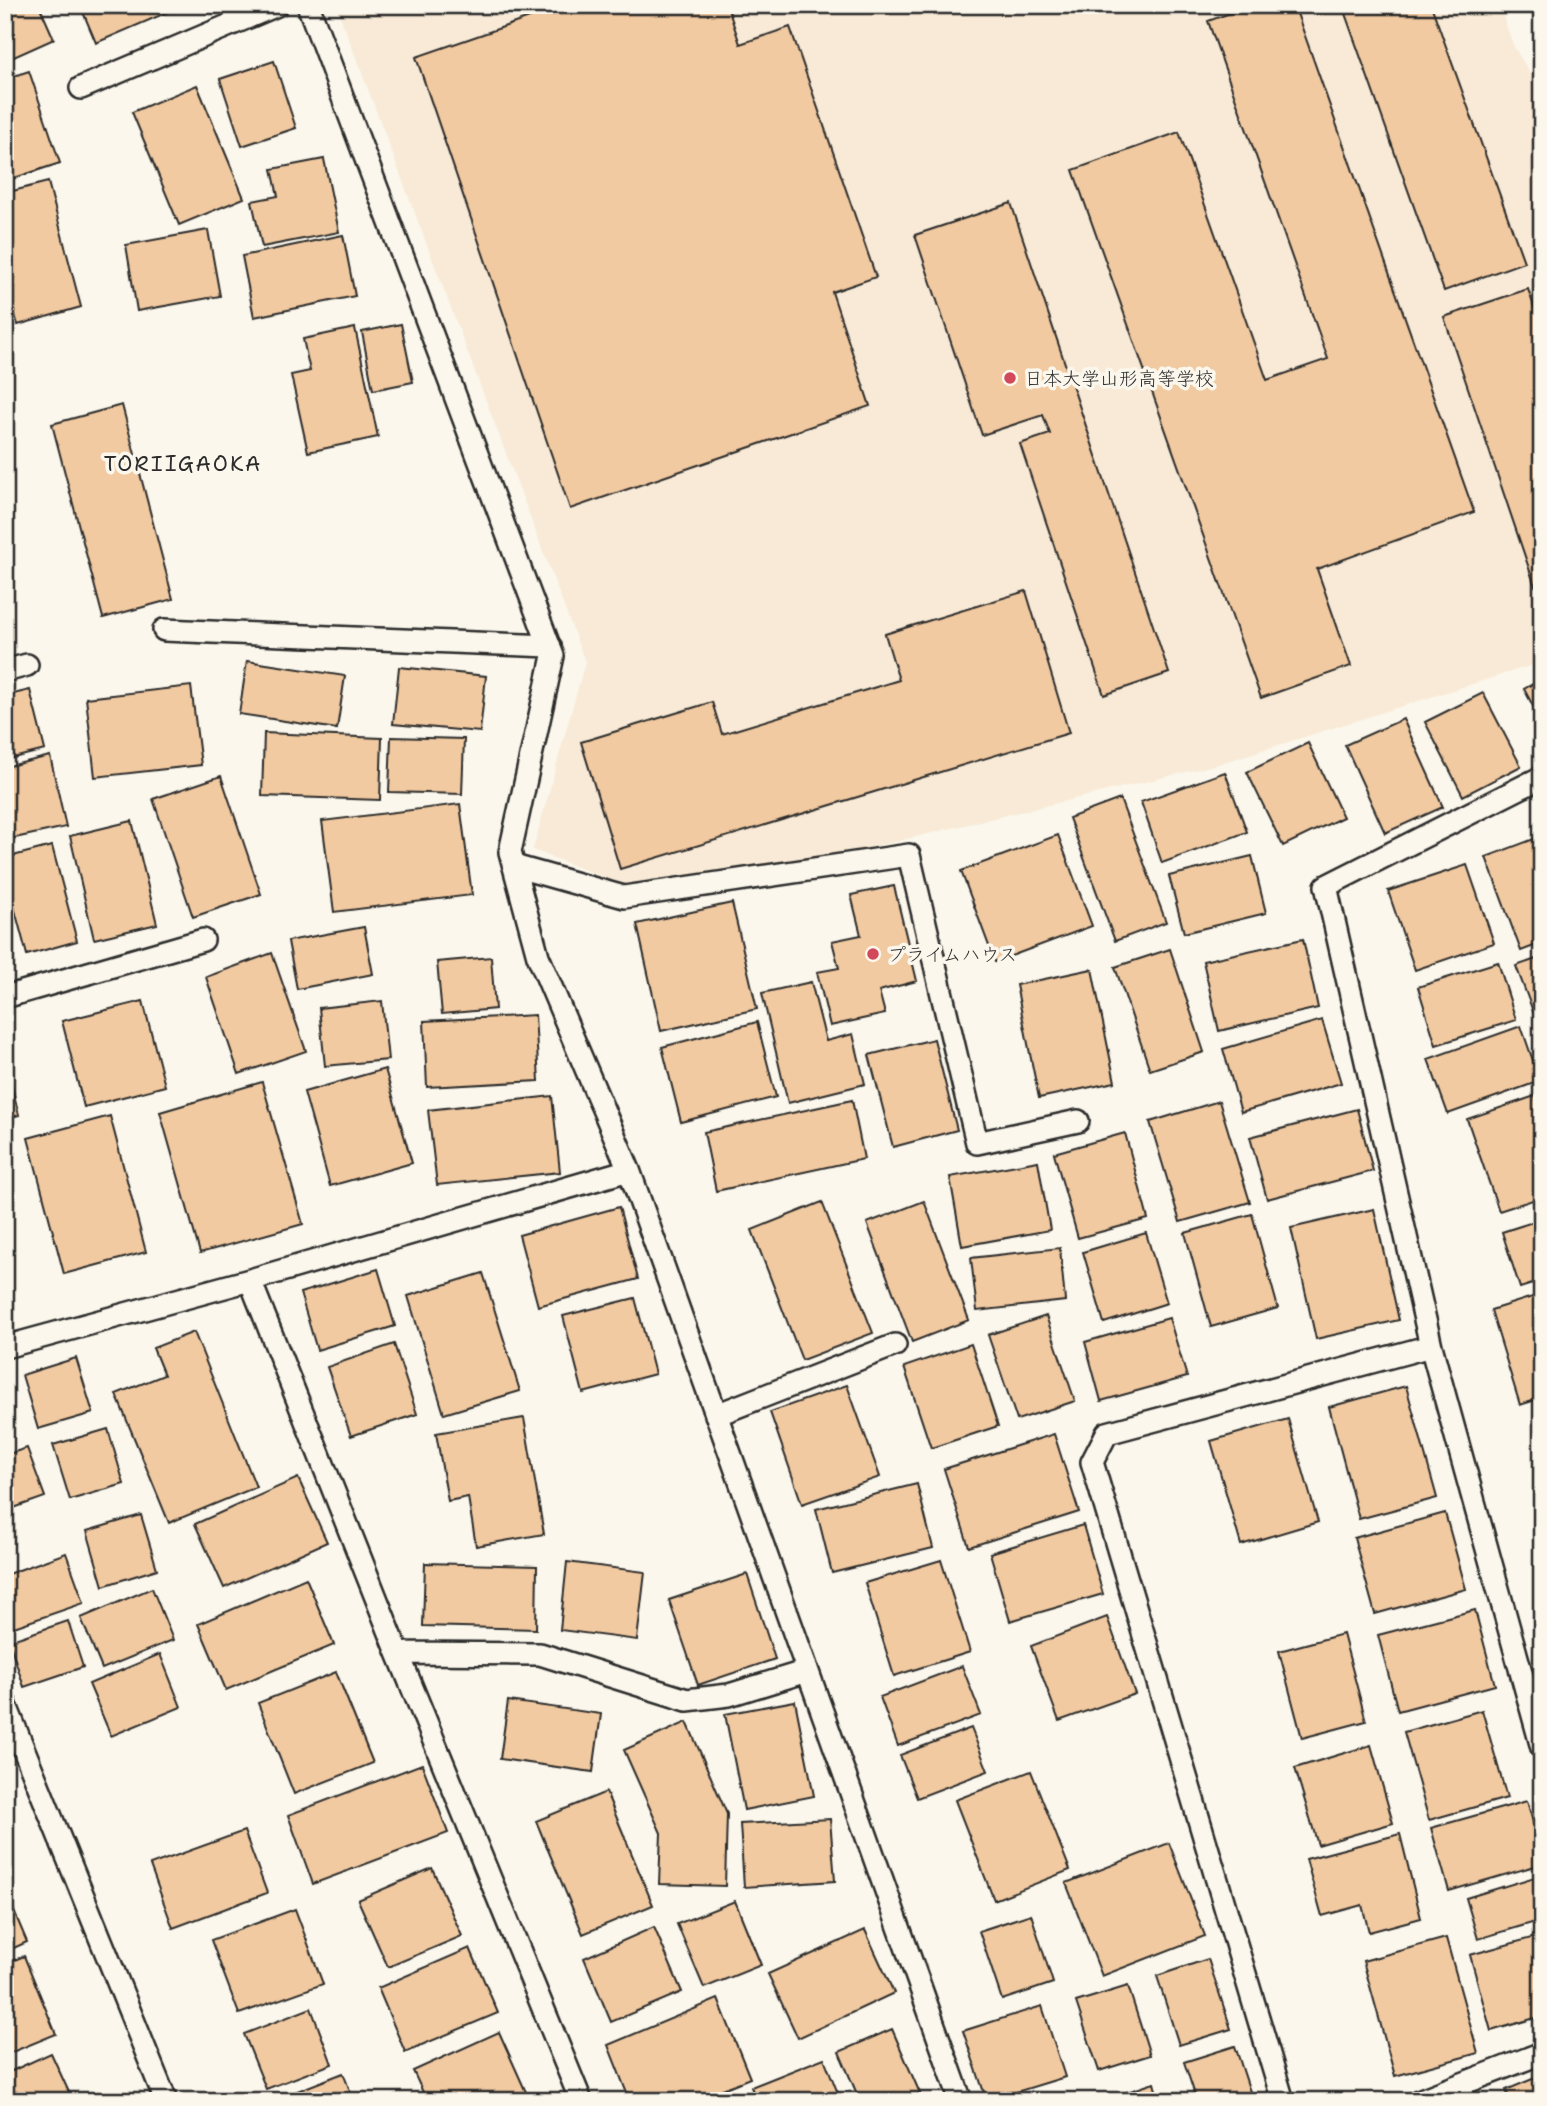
<svg xmlns="http://www.w3.org/2000/svg" width="1547" height="2106" font-family="'Shantell Sans','Klee One',sans-serif">
<rect width="100%" height="100%" fill="#fbf7ec"/>
<filter id="ink" filterUnits="userSpaceOnUse"><feTurbulence type="fractalNoise" baseFrequency=".0143" numOctaves="2"/><feDisplacementMap in="SourceGraphic" scale="14" xChannelSelector="R" yChannelSelector="G"/><feConvolveMatrix kernelMatrix="1 2 1 2 8 2 1 2 1" color-interpolation-filters="sRGB"/></filter>
<g filter="url(#ink)">
<path fill="#f8ead6" d="M336,5H1499L1513,45L1542,94V662L1215,765L844,854L629,887L533,850L585,662Z"/>
<path fill="#f2caa1" stroke="#2b2b2b" stroke-width="2" d="M5,5H39L54,39L5,61Z
M80,5H165L168,12L96,43Z
M567,5H727L740,44L790,27L876,277L832,292L870,406L570,509L416,57Z
M1252,5H1294L1474,512L1317,569L1351,666L1261,698L1073,170L1179,132L1267,380L1328,359L1208,21Z
M1342,5H1431L1524,262L1444,291Z
M274,61L296,128L242,146L220,79Z
M29,71L60,163L5,181V79Z
M197,85L244,198L179,225L132,112Z
M324,159L339,232L262,247L252,201L278,196L272,169Z
M48,182L81,307L18,325L5,279V193Z
M1011,203L1169,673L1104,695L1020,444L1050,434L1043,415L982,435L915,235Z
M208,230L220,296L137,311L126,245Z
M343,235L355,296L254,317L242,256Z
M1528,289L1542,330V584L1535,586L1444,317Z
M401,324L413,382L373,390L362,332Z
M355,328L378,437L308,452L291,375L310,371L303,339Z
M122,405L173,599L103,618L52,424Z
M1026,591L1069,733L620,869L581,742L712,702L722,734L899,680L885,634Z
M247,661L345,676L337,729L239,714Z
M399,667L486,676L480,732L393,724Z
M1542,679V723L1524,689Z
M191,686L201,765L95,777L86,698Z
M30,690L45,750L5,760V696Z
M1483,693L1521,766L1463,796L1425,722Z
M1403,719L1443,807L1385,833L1345,745Z
M264,733L382,738L380,800L262,796Z
M391,737L464,739L462,794L389,792Z
M1308,743L1343,817L1283,846L1247,772Z
M50,756L66,827L10,839L5,818V767Z
M1225,772L1247,832L1162,863L1141,802Z
M221,776L261,894L193,917L153,799Z
M1120,799L1166,922L1115,941L1069,818Z
M460,804L472,895L334,912L322,821Z
M132,821L157,924L94,939L70,836Z
M1058,835L1092,926L995,962L961,871Z
M1542,836V943L1521,951L1486,857Z
M52,846L77,941L27,955L5,873V858Z
M1252,856L1266,913L1184,933L1169,876Z
M1467,865L1494,943L1415,970L1388,891Z
M894,886L917,981L879,991L885,1014L830,1026L817,972L839,968L832,941L861,935L851,895Z
M732,903L757,1009L661,1031L637,924Z
M364,927L373,974L297,989L288,941Z
M1303,939L1318,1008L1219,1031L1203,961Z
M1170,949L1204,1052L1150,1070L1115,967Z
M272,953L306,1051L239,1074L206,977Z
M491,957L495,1009L442,1014L437,962Z
M1542,957V1011L1534,1014L1516,966Z
M1498,962L1516,1020L1436,1045L1418,987Z
M1092,969L1115,1082L1039,1098L1016,985Z
M811,982L826,1041L853,1034L865,1084L788,1103L762,993Z
M143,1001L165,1086L84,1107L62,1021Z
M382,1001L388,1060L325,1066L319,1008Z
M535,1015L539,1081L427,1087L424,1021Z
M1322,1020L1341,1083L1241,1112L1223,1049Z
M757,1022L776,1097L681,1122L662,1047Z
M1521,1026L1540,1081L1448,1114L1428,1059Z
M934,1039L957,1130L893,1147L869,1055Z
M5,1059L19,1115L5,1119Z
M385,1069L412,1163L330,1186L304,1092Z
M262,1082L303,1224L200,1253L160,1112Z
M552,1096L560,1172L437,1185L428,1110Z
M1535,1096L1542,1117V1197L1499,1211L1467,1119Z
M852,1100L864,1159L716,1191L704,1132Z
M1219,1101L1250,1202L1180,1222L1150,1122Z
M1357,1109L1373,1171L1267,1199L1250,1137Z
M110,1116L146,1252L64,1274L28,1138Z
M1125,1133L1148,1219L1078,1238L1054,1153Z
M1038,1161L1050,1230L962,1246L950,1177Z
M924,1201L969,1320L912,1342L867,1223Z
M822,1202L873,1333L802,1360L752,1230Z
M619,1207L638,1279L538,1306L519,1235Z
M1374,1209L1399,1320L1316,1339L1291,1228Z
M1252,1214L1278,1308L1211,1327L1185,1233Z
M1542,1219V1281L1520,1288L1502,1232Z
M1146,1233L1167,1303L1104,1323L1083,1252Z
M1060,1248L1065,1301L977,1311L971,1258Z
M378,1269L395,1326L317,1350L300,1293Z
M483,1273L520,1391L444,1414L408,1296Z
M1542,1294V1398L1520,1405L1491,1310Z
M635,1298L655,1374L583,1393L563,1316Z
M1046,1316L1075,1401L1017,1420L988,1335Z
M1169,1318L1187,1377L1101,1401L1085,1342Z
M194,1332L256,1487L169,1523L116,1394L164,1375L153,1348Z
M394,1344L417,1414L351,1436L327,1367Z
M971,1344L998,1426L931,1448L904,1367Z
M76,1358L93,1413L38,1429L22,1375Z
M847,1385L880,1477L802,1504L770,1412Z
M1406,1386L1437,1498L1359,1519L1329,1407Z
M524,1418L544,1534L476,1546L468,1497L448,1501L436,1433Z
M1288,1419L1318,1522L1241,1545L1211,1441Z
M108,1429L124,1484L70,1500L53,1445Z
M1054,1434L1079,1512L969,1547L944,1469Z
M27,1448L45,1497L5,1511V1455Z
M298,1478L327,1542L224,1588L195,1524Z
M917,1484L933,1548L832,1573L816,1509Z
M1445,1513L1466,1589L1375,1614L1354,1538Z
M141,1515L157,1569L103,1586L87,1531Z
M1083,1525L1103,1594L1010,1621L990,1553Z
M66,1553L84,1603L14,1627L5,1603V1575Z
M941,1560L970,1652L894,1676L865,1583Z
M567,1562L645,1572L637,1640L560,1630Z
M425,1563L537,1566L536,1629L423,1626Z
M747,1574L775,1659L698,1685L669,1600Z
M306,1578L334,1645L226,1690L198,1624Z
M152,1588L173,1640L102,1669L81,1618Z
M1475,1610L1495,1685L1398,1711L1378,1635Z
M1107,1617L1135,1694L1059,1721L1031,1646Z
M68,1621L83,1667L24,1687L9,1641Z
M1343,1634L1366,1721L1302,1738L1279,1651Z
M160,1654L181,1707L111,1736L89,1684Z
M962,1666L981,1715L898,1746L880,1697Z
M336,1672L373,1763L294,1794L258,1703Z
M508,1701L601,1714L593,1772L500,1759Z
M795,1701L814,1796L744,1810L725,1714Z
M1482,1710L1507,1798L1429,1820L1404,1732Z
M687,1722L727,1814L725,1886L659,1884L661,1833L624,1750Z
M971,1728L988,1771L917,1798L900,1755Z
M1371,1745L1393,1823L1318,1845L1295,1768Z
M422,1764L448,1833L313,1884L288,1815Z
M1031,1771L1070,1870L994,1900L955,1800Z
M606,1792L653,1905L583,1934L536,1821Z
M1527,1801L1542,1854V1864L1449,1891L1431,1828Z
M830,1819L835,1881L744,1887L740,1824Z
M244,1831L267,1893L173,1928L150,1865Z
M1400,1834L1421,1918L1369,1932L1362,1905L1322,1916L1306,1859Z
M1169,1843L1205,1936L1102,1976L1066,1883Z
M432,1868L462,1936L388,1967L358,1900Z
M1535,1877L1542,1901V1920L1478,1939L1466,1898Z
M5,1890L27,1942L5,1952Z
M735,1901L761,1965L704,1988L677,1924Z
M295,1909L323,1984L239,2014L211,1940Z
M1031,1914L1053,1983L1002,2000L979,1931Z
M654,1927L682,1992L611,2022L584,1958Z
M865,1930L894,1993L798,2038L768,1974Z
M1542,1935V2016L1491,2031L1470,1955Z
M1446,1938L1478,2053L1395,2076L1363,1961Z
M470,1948L498,2013L405,2052L378,1988Z
M24,1956L56,2034L5,2055V1964Z
M1208,1959L1231,2029L1179,2045L1157,1976Z
M1128,1986L1150,2055L1099,2071L1076,2002Z
M718,1999L750,2078L693,2101H630L608,2045Z
M1042,2006L1065,2077L987,2101L963,2031Z
M311,2008L332,2064L266,2089L244,2034Z
M892,2029L922,2098L916,2101H860L839,2052Z
M499,2032L530,2101H427L413,2071Z
M1235,2046L1253,2101H1197L1184,2062Z
M51,2053L73,2101H5V2074Z
M824,2058L841,2101H757L751,2087Z
M343,2073L354,2101H277V2099Z
M1542,2075V2101H1510L1506,2090Z
M1154,2083L1159,2101H1103V2100Z"/>
<g fill="none" stroke-linecap="round" stroke-linejoin="round">
<defs>
<path id="lane" d="M308,5L553,656L510,852L538,956L629,1170L961,2101
M81,88L277,5
M164,630L550,646
M5,671L27,665
M1542,777L1326,886L1431,1346L1542,1748
M514,866L624,897L909,855L977,1143L1078,1121
M5,997L203,940
M250,1280L398,1653L581,2101
M5,1347L250,1280L629,1170
M716,1415L895,1345
M398,1653L540,1654L687,1700L729,1695L807,1671
M5,1703L166,2101
M1283,2101L1092,1462L1107,1433L1431,1346
M1418,2101L1542,2053"/>
</defs>
<use href="#lane" stroke="#2b2b2b" stroke-width="26"/>
<use href="#lane" stroke="#fbf7ec" stroke-width="21"/>
</g>
</g>
<g fill="#d1495b" stroke="#fbf7ec" stroke-width="2.5">
<circle cx="1010" cy="378" r="7"/>
<circle cx="873" cy="954" r="7"/>
</g>
<g text-anchor="middle" dominant-baseline="central" stroke-width="7" stroke-linejoin="round" paint-order="stroke">
<g font-size="19" fill="#2b2b2b" stroke="#fbf7ec" text-anchor="start">
<text x="1024" y="378">日本大学山形高等学校</text>
<text x="887" y="954">プライムハウス</text>
</g>
<g font-size="21" letter-spacing="2" fill="#2b2b2b" stroke="#fbf7ec">
<text x="183" y="464">TORIIGAOKA</text>
</g>
</g>
<rect width="1547" height="2106" fill="none" stroke="#fbf7ec" stroke-width="28"/>
<rect x="14" y="14" width="1519" height="2078" fill="none" stroke="#2b2b2b" stroke-width="2.5" filter="url(#ink)"/>
</svg>
